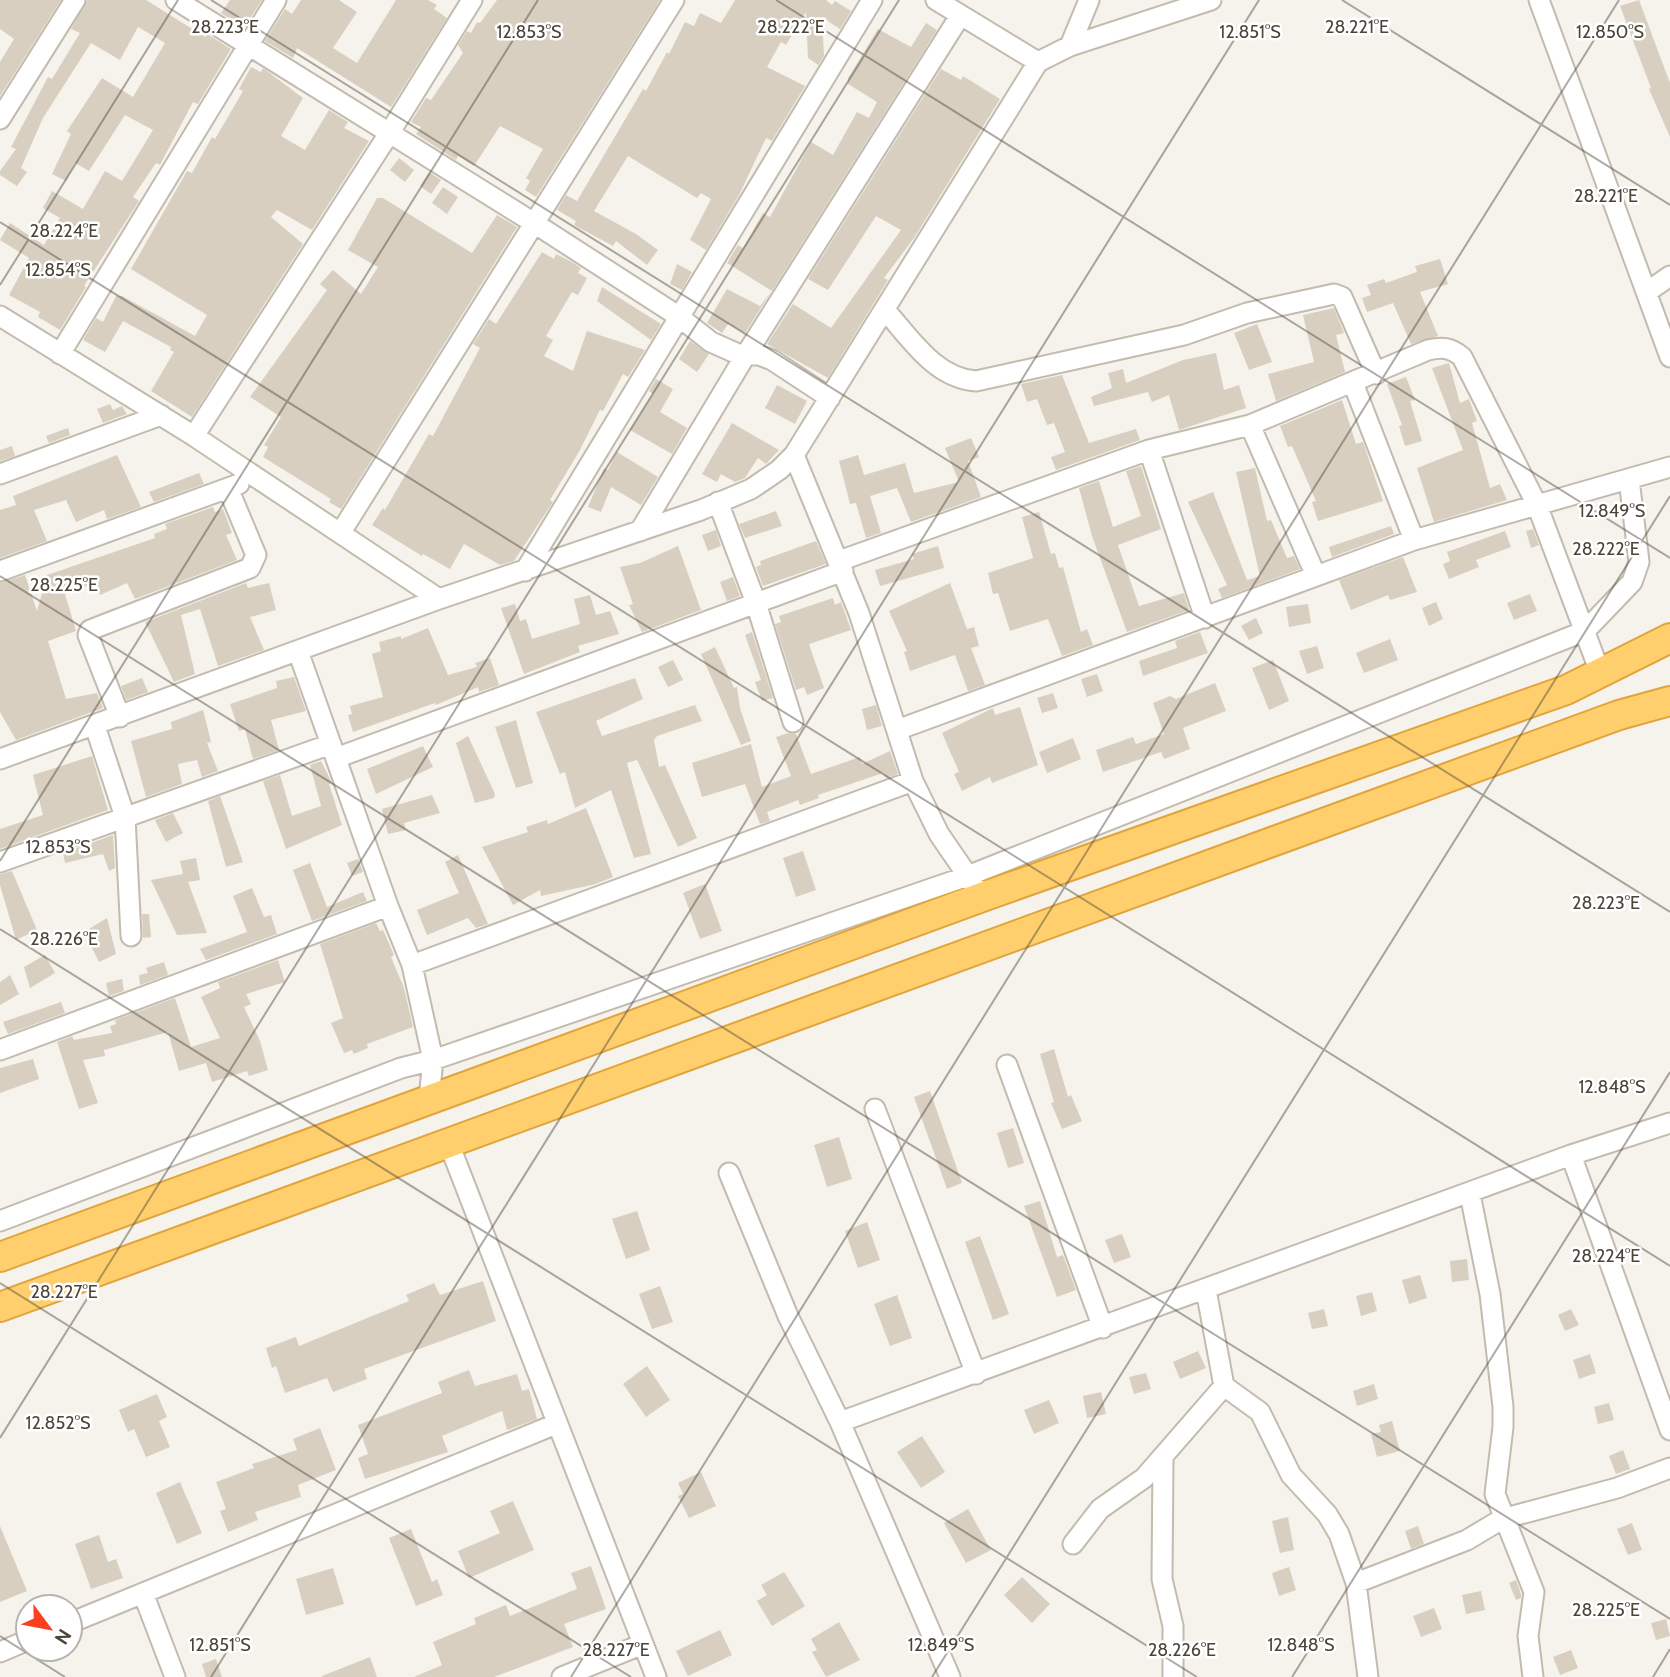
<svg xmlns="http://www.w3.org/2000/svg" width="1670" height="1677" font-family="Cabin,sans-serif">
<rect width="100%" height="100%" fill="#f6f3ec"/>
<path fill="#d8cfc1" d="M0,0H61L0,96V62L14,39L0,29Z
M87,0H146L205,37L207,34L231,49L198,104L193,102L160,165L156,163L133,197L139,201L84,286L86,287L60,330L38,317L40,312L9,295L29,258L0,240L10,223L44,245L60,218L43,208L52,191L83,209L105,171L122,181L153,130L125,115L89,171L75,163L66,181L52,174L71,134L67,131L102,78L133,97L165,43L138,27L120,60L91,43L43,118L21,168L27,172L17,186L0,175V171L16,149L11,147L48,77L52,79L80,33L71,29Z
M230,0H262L244,28L221,13Z
M301,0H339L357,12L333,48L357,63L396,0H428L437,5L434,9L447,18L391,107L297,48L293,58L265,41L285,9L292,14Z
M497,0H660L536,197L525,190L530,181L526,178L543,149L500,126L474,166L458,156L456,160L416,134L421,127L411,122L426,98L431,100L463,53L458,45L467,31L471,33L477,22L480,23Z
M735,0H826L832,5L835,1L851,11L840,29L822,17L824,56L818,65L808,58L806,12L786,45L781,42L767,67L805,86L772,141L766,138L739,195L706,250L690,240L711,199L701,193L697,198L628,156L594,211L636,234L658,250L647,265L616,241L613,246L574,225L576,221L557,210L566,195L577,201L643,89L646,91L667,52L669,54L685,22L694,26L700,13L721,23Z
M1639,0L1670,83V137L1649,89L1651,88L1620,6Z
M926,23L937,30L772,291L727,263L738,245L743,248L763,213L770,217L811,142L833,155L857,112L869,118L877,102L848,84V78L878,29L911,47Z
M251,67L261,72L263,68L303,98L281,136L305,150L329,110L348,122L344,128L369,141L312,230L277,210L271,217L303,244L192,417L151,391L174,352L170,350L171,347L123,321L105,352L83,340L96,318L103,322L116,296H122L195,336L207,315L131,269L187,171L192,173L212,137L215,139L243,91L239,89Z
M941,69L961,80L963,76L1000,99L914,238L884,278L888,280L828,378L767,344L793,304L831,328L901,230L876,216L828,290L808,279Z
M399,158L414,170L405,182L390,170Z
M429,172L441,180L431,194L420,186Z
M443,187L458,197L447,214L432,203Z
M377,198H383L472,253L497,215L517,227L341,509L329,502L331,499L263,457L268,447L264,445L281,417L250,397L327,290L320,284L333,270L361,294L378,267L348,250Z
M542,252L554,259L556,254L572,262L581,268L578,273L587,278L578,295L572,292L546,336L553,340L544,356L573,371L587,331L645,350L628,377L623,374L603,411L600,410L580,450L550,500L553,502L514,561L500,565L464,544L450,569L423,554L422,556L372,525L383,508L385,510L429,434L433,436L480,348L473,344L489,319L496,324Z
M1440,259L1448,284L1420,292L1438,336L1411,344L1393,303L1367,312L1362,298L1371,295L1367,285L1384,279L1386,283L1417,272L1415,266Z
M677,264L692,272L682,290L670,284Z
M602,287L661,324L651,340L597,301Z
M727,289L760,306L771,292L745,333L728,324L722,333L707,323Z
M1334,308L1344,333L1336,335L1345,372L1276,401L1268,374L1314,362L1303,315Z
M1257,324L1272,362L1249,370L1234,333Z
M690,341L709,354L697,372L679,359Z
M1216,353L1224,390L1239,385L1246,408L1179,430L1169,395L1152,402L1148,392L1094,406L1091,397L1112,388L1108,373L1123,369L1126,383L1183,360Z
M1449,363L1460,403L1469,399L1477,421L1472,423L1490,488L1500,484L1507,500L1434,522L1417,468L1463,450L1432,368Z
M1062,375L1089,443L1136,429L1140,440L1056,470L1051,457L1065,452L1054,423L1047,425L1037,399L1027,402L1021,384Z
M1406,377L1415,400L1410,401L1422,441L1405,446L1399,426L1402,425L1387,384Z
M656,379L673,389L660,412L687,428L672,454L630,430L653,394L649,391Z
M777,385L807,401L795,424L765,408Z
M1342,400L1356,444L1363,442L1383,501L1318,521L1312,502L1316,501L1292,446L1288,447L1280,426Z
M110,404L113,410L122,406L127,414L103,423L97,409Z
M732,423L779,450L766,464L758,458L745,478L735,482L721,474L717,482L702,474Z
M68,428L70,435L49,443L46,436Z
M971,438L979,457L968,461L981,497L911,522L897,488L870,496L881,533L866,538L856,503L850,504L839,461L858,455L864,475L905,463L914,493L959,482L945,448Z
M12,446L15,456L0,461V450Z
M617,452L658,477L641,505L611,487L601,512L588,507L604,468L608,470Z
M117,455L141,507L107,519L104,510L76,522L66,500L34,510L47,541L0,558V510L16,505L13,496Z
M1141,466L1161,529L1118,545L1139,606L1184,593L1189,610L1127,632L1092,536L1079,488L1099,481L1113,527L1141,516L1126,471Z
M1255,468L1267,521L1271,520L1287,558L1294,556L1300,569L1222,598L1218,589L1227,585L1188,502L1213,492L1247,580L1260,576L1236,472Z
M199,473L204,484L154,502L149,492Z
M213,507L215,512L223,509L232,533L226,535L237,560L135,599L127,583L100,595L94,583L65,594L76,631L48,641L66,699L97,693L103,708L16,740L0,712V583L25,575L37,611L47,575L155,538L154,534L167,529L165,524Z
M776,511L782,526L745,538L739,524Z
M1039,512L1051,554L1055,553L1059,568L1063,567L1081,632L1087,629L1093,645L1062,656L1048,619L1010,631L998,593L993,594L988,573L1033,558L1022,517Z
M1391,526L1394,534L1332,557L1329,547Z
M1533,529L1539,545L1531,548L1526,531Z
M716,530L721,546L708,551L702,535Z
M1505,531L1511,547L1476,560L1479,567L1449,579L1443,564L1450,561L1447,552Z
M816,541L826,564L763,586L756,567L761,565L760,561Z
M678,546L701,610L642,632L629,605L633,604L620,567L640,563Z
M938,546L944,568L880,586L875,570L914,559L912,554Z
M1403,557L1417,592L1390,600L1388,595L1351,610L1339,580Z
M733,577L740,596L727,601L720,582Z
M246,583L248,588L269,583L276,610L250,617L264,650L218,666L200,609L181,615L195,674L174,682L145,622Z
M950,583L967,629L974,627L979,646L971,648L985,685L968,691L955,655L910,671L904,652L907,651L889,611Z
M1530,594L1537,611L1514,620L1507,603Z
M590,595L596,615L610,611L619,634L578,646L580,652L524,674L501,608L515,604L520,621L526,619L532,639L580,624L574,599Z
M833,598L835,605L841,602L851,630L809,644L824,688L807,695L804,687L796,690L775,624L781,622L779,616Z
M1436,602L1443,619L1429,626L1422,608Z
M1308,604L1311,623L1289,627L1286,607Z
M1256,618L1263,633L1249,640L1241,626Z
M428,628L448,675L477,667L475,663L490,658L499,685L479,692L478,687L436,705L435,703L353,732L348,715L352,714L350,706L383,697L372,654L381,651L379,642L401,636V639Z
M752,632L773,698L762,701L755,682L761,680L745,635Z
M1200,632L1208,653L1143,676L1139,661L1177,648L1175,641Z
M1390,639L1398,660L1364,673L1356,653Z
M1317,646L1324,668L1307,674L1299,651Z
M715,647L734,688L737,687L740,708L751,741L741,745L701,654Z
M673,660L683,680L668,687L658,667Z
M1273,660L1289,701L1269,710L1252,668Z
M1097,674L1103,691L1087,697L1081,679Z
M294,677L306,711L271,720L279,750L253,759L245,729L239,731L230,704L277,688L276,681Z
M142,678L148,692L126,700L121,686Z
M635,678L643,699L596,721L602,736L695,705L702,721L657,736L654,740L659,767L665,765L697,838L678,847L637,760L627,763L651,854L634,858L611,790L575,808L565,772L560,774L536,712Z
M1215,683L1226,711L1183,728L1190,749L1164,759L1161,752L1103,772L1096,750L1133,737L1136,744L1164,734L1153,703L1170,696L1176,699Z
M1053,693L1058,708L1042,713L1037,698Z
M876,705L882,726L867,730L862,709Z
M1020,707L1038,765L992,783L990,777L962,791L954,774L959,772L942,733L993,708L995,715Z
M203,710L211,742L207,743L218,771L202,777L197,760L178,764L182,784L146,797L131,741L172,729L171,722Z
M516,720L533,783L516,788L495,727Z
M788,733L796,734L811,774L860,757L862,764L890,751L898,774L886,778L883,773L818,795L819,798L800,805L798,800L767,812L770,821L760,824L745,784L702,797L692,763L751,744L762,787L791,776L776,737Z
M468,736L495,794L494,798L475,803L456,743Z
M1073,738L1081,759L1047,773L1039,752Z
M423,746L433,767L376,794L367,769Z
M92,756L108,810L0,849V829L43,815L33,775Z
M321,761L332,783L329,784L342,825L286,849L263,781L280,775L292,816L321,806L310,765Z
M432,795L440,813L404,823L406,830L388,834L382,809Z
M220,796L243,862L226,867L208,801Z
M586,808L613,877L596,884L541,896L540,890L513,905L482,847L528,832L526,827L547,820L548,824Z
M173,813L183,833L166,842L155,820Z
M113,835L115,868L109,871L103,854L65,863L63,853Z
M803,851L816,890L796,897L783,858Z
M458,855L488,924L476,928L468,918L427,935L417,910L459,893L445,862Z
M196,858L200,880L188,882L207,933L177,935L151,880L183,874L180,861Z
M358,859L363,872L352,876L347,863Z
M310,863L327,907L363,892L367,901L312,921L293,870Z
M12,871L37,930L16,940L0,885V874Z
M705,884L722,931L700,939L683,893Z
M252,888L264,917L271,915L277,934L206,960L200,949L247,932L233,896Z
M142,914H149L151,937L143,938Z
M107,918L116,954L99,962L84,932Z
M376,923L380,931L383,930L394,955L391,957L404,988L413,1027L367,1044L368,1048L354,1054L352,1050L344,1053L331,1023L343,1018L320,944Z
M45,955L55,973L30,988L24,967Z
M278,960L285,982L246,994L251,1004L244,1007L260,1041L268,1070L249,1076L247,1071L212,1082L206,1063L179,1071L168,1032L104,1050L105,1056L83,1060L98,1103L79,1109L57,1042L72,1036L74,1040L112,1033L110,1026L116,1024L115,1020L175,998L191,1047L220,1038L201,997L220,988L218,982Z
M164,962L168,975L140,985L139,975L148,973L146,968Z
M10,975L19,994L0,1005V982Z
M122,979L124,991L109,996L106,983Z
M61,1002L65,1013L8,1034L3,1022Z
M1054,1049L1068,1097L1071,1095L1082,1121L1062,1129L1051,1103L1054,1102L1040,1054Z
M33,1059L39,1079L0,1093V1068Z
M930,1091L962,1183L947,1189L914,1097Z
M1013,1128L1024,1163L1008,1168L997,1133Z
M839,1137L852,1179L827,1187L814,1145Z
M1040,1201L1057,1257L1063,1255L1076,1290L1057,1297L1024,1206Z
M637,1211L650,1250L626,1259L612,1219Z
M867,1222L880,1260L858,1268L845,1231Z
M1122,1234L1131,1257L1114,1263L1105,1240Z
M980,1236L1009,1314L993,1320L965,1242Z
M1467,1259L1469,1280L1452,1282L1450,1261Z
M1420,1275L1427,1298L1409,1304L1402,1280Z
M483,1281L496,1321L364,1369L367,1379L333,1392L327,1378L285,1393L276,1366L272,1368L266,1348L296,1337L299,1346L409,1301L406,1295L434,1283L440,1295Z
M660,1286L673,1322L652,1329L639,1294Z
M1372,1292L1377,1311L1361,1316L1356,1296Z
M897,1295L912,1338L890,1346L874,1304Z
M1324,1309L1328,1326L1312,1329L1308,1313Z
M1571,1309L1579,1325L1565,1331L1558,1315Z
M1198,1351L1206,1368L1180,1379L1173,1362Z
M1590,1354L1596,1373L1579,1379L1573,1360Z
M647,1366L670,1400L646,1417L623,1384Z
M469,1370L475,1386L517,1374L522,1391L529,1389L537,1419L507,1430L502,1411L442,1436L448,1452L365,1479L358,1458L368,1454L358,1425L442,1393L438,1382Z
M1146,1373L1151,1389L1134,1394L1129,1377Z
M1374,1384L1378,1399L1357,1406L1353,1391Z
M1101,1392L1106,1414L1087,1418L1083,1396Z
M157,1394L167,1417L159,1421L170,1447L146,1457L134,1429L128,1432L119,1410Z
M1049,1400L1059,1423L1034,1434L1024,1410Z
M1609,1403L1614,1420L1598,1424L1594,1407Z
M1392,1421L1400,1451L1377,1457L1371,1434L1381,1432L1379,1425Z
M320,1428L336,1470L298,1485L301,1497L255,1512L258,1520L228,1532L220,1511L226,1509L216,1482L254,1468L252,1464L297,1450L293,1439Z
M922,1436L945,1472L921,1488L897,1452Z
M1623,1450L1630,1469L1616,1474L1609,1456Z
M701,1472L716,1506L689,1518L678,1496L683,1494L678,1483Z
M180,1482L202,1533L177,1544L156,1493Z
M513,1501L534,1550L469,1578L458,1551L500,1533L490,1511Z
M968,1509L991,1550L966,1563L944,1523Z
M1288,1517L1294,1550L1280,1553L1272,1521Z
M1632,1523L1642,1550L1628,1555L1617,1529Z
M0,1526L27,1591L0,1602Z
M1418,1526L1424,1544L1411,1549L1405,1531Z
M411,1529L432,1582L437,1579L443,1595L416,1606L389,1538Z
M99,1535L108,1562L116,1559L123,1578L91,1589L75,1544Z
M591,1566L606,1609L564,1624L573,1647L494,1677H414L442,1665L433,1642L476,1624L474,1618L506,1605L510,1616L577,1589L571,1573Z
M1289,1567L1296,1590L1279,1596L1272,1573Z
M333,1568L344,1604L306,1615L296,1579Z
M784,1572L805,1606L772,1626L757,1601L767,1595L761,1585Z
M1022,1577L1050,1604L1032,1623L1004,1595Z
M1516,1580L1521,1594V1598L1516,1600L1509,1583Z
M1481,1591L1485,1610L1466,1614L1462,1595Z
M1434,1608L1442,1629L1421,1637L1413,1616Z
M1666,1619L1670,1636L1656,1640L1651,1623Z
M839,1622L860,1660L826,1677L812,1652L817,1650L811,1639Z
M720,1630L732,1655L688,1676L676,1651Z
M1571,1650L1578,1668L1560,1675L1553,1657Z
M370,1657L377,1677H322V1676Z
M216,1659L222,1677H206L202,1664Z"/>
<g fill="none" stroke-linecap="round" stroke-linejoin="round">
<defs>
<path id="minor" d="M176,0L534,223L678,316L711,342L738,354L759,355L772,360L830,398
M936,0L1038,62
M1539,0L1670,357
M1070,46L1089,0
M0,119L75,0
M1647,292L1670,276
M885,310C911,339 935,378 976,381L1184,335L1247,313L1334,294L1342,297L1376,374
M0,316L194,436L439,599
M60,354L276,0
M1353,383L1414,540
M1250,425L1316,576
M194,436L390,132L472,0
M1149,450L1205,618
M0,474L161,415
M718,502L756,603L793,722
M640,531L745,356L960,16
M341,532L674,0
M839,561L1149,450L1250,425L1428,350C1442,347 1450,347 1462,357L1537,505L1414,540L897,730
M0,571L239,484
M525,571L872,0
M1601,675L1537,505L1670,467
M120,717L88,635L90,630L250,568L256,555L228,488
M95,726L125,817L131,936
M336,758L843,571
M0,759L439,599L701,510L751,489L779,470L794,455L1038,62L1070,46L1211,0
M913,781L939,834L974,885
M0,862L331,744
M388,906L412,965L913,781L859,613L794,455
M0,1050L388,906L298,651
M1007,1065L1103,1328
M429,1099L433,1060L965,877L1585,631L1632,582L1639,562L1629,479
M875,1109L976,1374
M449,1144L656,1677
M1571,1155L1670,1430
M729,1173L788,1316L840,1422L950,1677
M1470,1194L1490,1294L1503,1407V1427L1495,1494L1534,1592L1528,1636L1533,1677
M0,1221L401,1068L433,1060L412,965
M1206,1290L1224,1386L1260,1412L1291,1475L1327,1514L1339,1534L1356,1583L1368,1677
M840,1422L1571,1155L1670,1123
M1163,1458L1162,1579L1173,1626V1677
M1073,1544L1100,1509L1144,1478L1224,1386
M1356,1583L1467,1540L1502,1519L1617,1488L1670,1468
M143,1593L175,1677
M70,1623L556,1424
M0,1652L28,1640
M562,1677L643,1644"/>
<path id="highway" d="M0,1257L985,896L1566,690L1670,638
M0,1307L1619,715L1670,701"/>
</defs>
<use href="#minor" stroke="#c2bbae" stroke-width="23"/>
<use href="#highway" stroke="#e0a43c" stroke-width="32"/>
<use href="#minor" stroke="#fff" stroke-width="19"/>
<use href="#highway" stroke="#ffcf6e" stroke-width="28"/>
</g>
<path fill="none" stroke="#4b4439" stroke-width="2" stroke-opacity="0.45" d="M211,0L1670,912M776,0L1670,558M1342,0L1670,205M0,222L1670,1266M0,285L178,0M0,576L1670,1619M0,861L538,0M0,929L1197,1677M0,1283L631,1677M0,1438L899,0M0,1636L65,1677M211,1677L1259,0M571,1677L1619,0M932,1677L1670,496M1292,1677L1670,1072M1653,1677L1670,1649"/>
<g font-size="18" text-anchor="middle" fill="#4b4439" stroke="#fff" stroke-width="5" stroke-linejoin="round" paint-order="stroke">
<text x="225" y="33">28.223°E</text>
<text x="791" y="33">28.222°E</text>
<text x="1357" y="33">28.221°E</text>
<text x="529" y="38">12.853°S</text>
<text x="1250" y="38">12.851°S</text>
<text x="1610" y="38">12.850°S</text>
<text x="1606" y="202">28.221°E</text>
<text x="64" y="237">28.224°E</text>
<text x="58" y="276">12.854°S</text>
<text x="1612" y="517">12.849°S</text>
<text x="1606" y="555">28.222°E</text>
<text x="64" y="591">28.225°E</text>
<text x="58" y="853">12.853°S</text>
<text x="1606" y="909">28.223°E</text>
<text x="64" y="945">28.226°E</text>
<text x="1612" y="1093">12.848°S</text>
<text x="1606" y="1262">28.224°E</text>
<text x="64" y="1298">28.227°E</text>
<text x="58" y="1429">12.852°S</text>
<text x="1606" y="1616">28.225°E</text>
<text x="220" y="1651">12.851°S</text>
<text x="941" y="1651">12.849°S</text>
<text x="1301" y="1651">12.848°S</text>
<text x="616" y="1656">28.227°E</text>
<text x="1182" y="1656">28.226°E</text>
</g>
<g transform="translate(49 1628) rotate(122)"><circle r="33" fill="#ffffff" stroke="#b7b4b0" stroke-width="2"/>
<path d="M0-5L12 26L0 18L-12 26Z" fill="#fc3f1d"/>
<text y="-10" font-size="19" font-weight="bold" text-anchor="middle" fill="#4b4439">N</text>
</g>
</svg>
